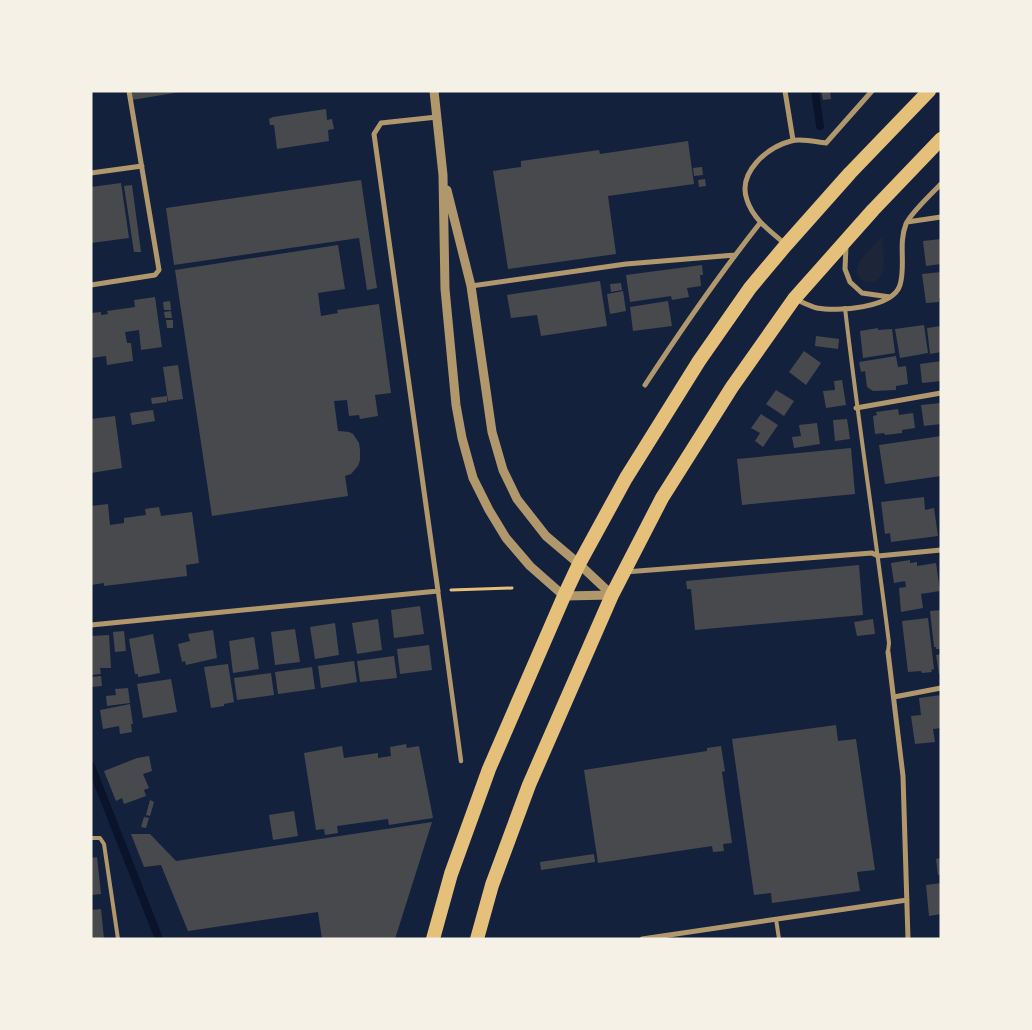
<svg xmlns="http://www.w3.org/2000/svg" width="1032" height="1030" font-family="Helvetica,sans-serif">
<rect width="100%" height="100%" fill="#14213d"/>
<path fill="#1d2539" d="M883,236C881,251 890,273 875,282C870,283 865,283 860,278C848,266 875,245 883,236Z"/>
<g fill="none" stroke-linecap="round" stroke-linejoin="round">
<path stroke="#0b132b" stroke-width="8" d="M815,91L820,126
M91,766L159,939"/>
</g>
<path fill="#48494c" d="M137,91H180V92L132,100L131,93Z
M821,91H830L831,99L823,100Z
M326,109L327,120L332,119L334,129L328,130L329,141L277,149L274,125H270L269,119L273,117Z
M688,141L694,184L608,196L616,254L508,269L493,171L521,167V161L599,150L600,154Z
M702,167L703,175L694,176L693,168Z
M705,179L706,186L699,187L698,180Z
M361,180L377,288L367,290L359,238L174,265L166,208Z
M121,183L129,238L91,243V187Z
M132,185L141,252H134L124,186Z
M941,239V264L926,266L923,241Z
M338,245L345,289L318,293L321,316L338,313L337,310L379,304L391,393L375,395L378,416L360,419L359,415L349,416L347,400L334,401L338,431L349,432L353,434L359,443L360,450V460L358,466L351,474L345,476L348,496L212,516L175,270Z
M702,265L703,275H700L701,286L687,288L689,297L672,300L671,296L630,302L626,275Z
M941,272V298H939V302L926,303L922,274Z
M600,281L607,326L541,336L537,315L511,318L507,295Z
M621,283L622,290L611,292L610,284Z
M623,291L626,311L610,314L607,294Z
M155,297L162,347L141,350L139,330L125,332L127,343H131L133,361L107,365L106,356L91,358V313L101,312V315L108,314L107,311L135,307L134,300Z
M170,301L171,310H164L163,302Z
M668,301L672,326L633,331L630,307Z
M171,311L172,318H165L164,312Z
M166,320H173V328H167Z
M924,325L928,353L900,358L895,329Z
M941,326V352L930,354L927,328Z
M878,328V330L892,329L895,353L863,358L860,331Z
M816,336L839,339L838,349L815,346Z
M804,351L821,363L806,385L789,372Z
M896,356L898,367L891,368L906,366L908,384L896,386V390L873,391L867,387L865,371L861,372L859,362Z
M941,361V381L922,383L920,364Z
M178,365L183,399L168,401L163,367Z
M842,380L846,405L826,408L823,391L835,390L834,381Z
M776,390L794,401L784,416L766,404Z
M167,396V402L152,404L151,398Z
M941,403V424L924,426L921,405Z
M898,409L899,415L913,413L915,428L902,430V433L885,435L884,433L875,434L873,416L877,415L876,412Z
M153,410L155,421L132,425L130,413Z
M761,414L778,425L763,447L755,441L760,433L751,428Z
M115,416L122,468L91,473V419Z
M847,419L850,439L835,441L833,420Z
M817,423L820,444L794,448L792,437L801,436L799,425Z
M941,436V476L885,484L879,445Z
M851,448L855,494L742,505L737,459Z
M924,497L925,510L934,508L938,536L891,542L890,533L885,534L881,502Z
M108,504L110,525L124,523V518L146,515L145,509L159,507L161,516L192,512L199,563L186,565L187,576L104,586V583L91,585V506Z
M910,560V563L917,562V566L936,563L940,591L921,594L923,608L901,612L899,588L906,587L905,581L894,583L891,563Z
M859,565L863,615L695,630L691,589H687L686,581Z
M420,606L424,634L394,638L391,610Z
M941,610V649H936V647H934L930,611Z
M928,618L934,669L931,670L932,672L922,673L921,671L908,672L902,621Z
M378,619L382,650L357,654L352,623Z
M873,619L875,634L857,636L854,622Z
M335,623L339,655L315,659L310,627Z
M295,629L300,662L275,665L271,632Z
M213,630L217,658L186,665L185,661L182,662L178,644L190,641L188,634Z
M124,631L126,651L115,652L113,632Z
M153,634L160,673L138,677V674H135L129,639Z
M109,635L111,668H100L101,674L91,675V636Z
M254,637L259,669L233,673L229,641Z
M429,645L432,670L400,674L397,649Z
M941,654V674H939L936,655Z
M394,656L397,678L360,682L357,661Z
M354,661L357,682L321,688L318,666Z
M228,664L234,702L224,704V706L211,708L204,667Z
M312,667L315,689L278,694L275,672Z
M271,673L274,695L237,700L234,678Z
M101,676L102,686L91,687V677Z
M171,679L177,712L143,718L137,684Z
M128,688L130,703L107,706L106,696L116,695L115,689Z
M941,695V728L933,729L935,742L915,744L911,716L921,715L919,698Z
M130,704L133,724H131L132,732L120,734L119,726L103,729L100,710Z
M836,725L838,741L856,739L875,870L857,872L860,891L772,903L771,893L754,895L732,739Z
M406,744L407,748L419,746L433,818L389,825L388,819L337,826L338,833L325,835L324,829L316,830L304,753L342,746L344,758L378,753V758L391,756L390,747Z
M721,746L725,771L722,772L732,843L723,844L724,851L713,852L712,846L598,863L584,770L707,751V748Z
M149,756L152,771L143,774L149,788L144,790L146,796L124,804L122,798L116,801L104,771L137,758Z
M150,800L154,802L150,816L146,815Z
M294,811L298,836L273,840L269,815Z
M144,817L149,818L146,828L141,827Z
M432,822L395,939H322L318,912L188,931L161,865L144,867L131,834H150L176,861Z
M594,854L595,862L541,870L540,862Z
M97,857L101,894L91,895V858Z
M941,858V875H938L936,859Z
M941,883V914L929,916L926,885Z
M101,909L104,939H91V910Z"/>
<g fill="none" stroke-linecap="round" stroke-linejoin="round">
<path stroke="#e5c07b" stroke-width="3" d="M451,590L512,588"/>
<path stroke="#b1986c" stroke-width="4" d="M845,308C858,420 875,531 889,643L888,652
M91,838H100L104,844L118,939
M776,919L779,939"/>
<path stroke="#b1986c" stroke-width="4.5" d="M438,591L461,761"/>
<path stroke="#b1986c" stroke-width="5" d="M785,91L793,140
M91,173L142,166
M907,222L941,217
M784,243C770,231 753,219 747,200C737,172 768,147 791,141C801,138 816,142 826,143L872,91
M846,246L845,269L850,282L862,293L890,297
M91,285L155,275L159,270L129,91
M471,286L626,264L735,255
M795,299C802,302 809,306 817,308C837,312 893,308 900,285C906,265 898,244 906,224C910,214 932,193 941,184
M645,385C681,330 719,275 760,223
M856,408L941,393
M625,572L872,553L878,556L941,550
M91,625L438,591L374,134L381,123L437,117
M888,652L903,776L908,939
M894,697L941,688
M642,939L907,900"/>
<path stroke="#b1986c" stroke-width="9" d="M434,91L443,175L445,289L456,405L462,438L473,478L489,510L506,538L530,566L564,596L612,595
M447,190L471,286L492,432L503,470L517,499L546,536L579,564L612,595"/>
<path stroke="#e5c07b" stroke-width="14" d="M433,939L451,874L489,769L564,596L579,564L626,478L699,361L750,288L786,245L850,173L929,91
M477,939L492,885L529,785L612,595L662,498L732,387L794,299L873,210L941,139"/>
</g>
<rect width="1032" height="1030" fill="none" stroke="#f6f1e7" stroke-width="185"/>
</svg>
